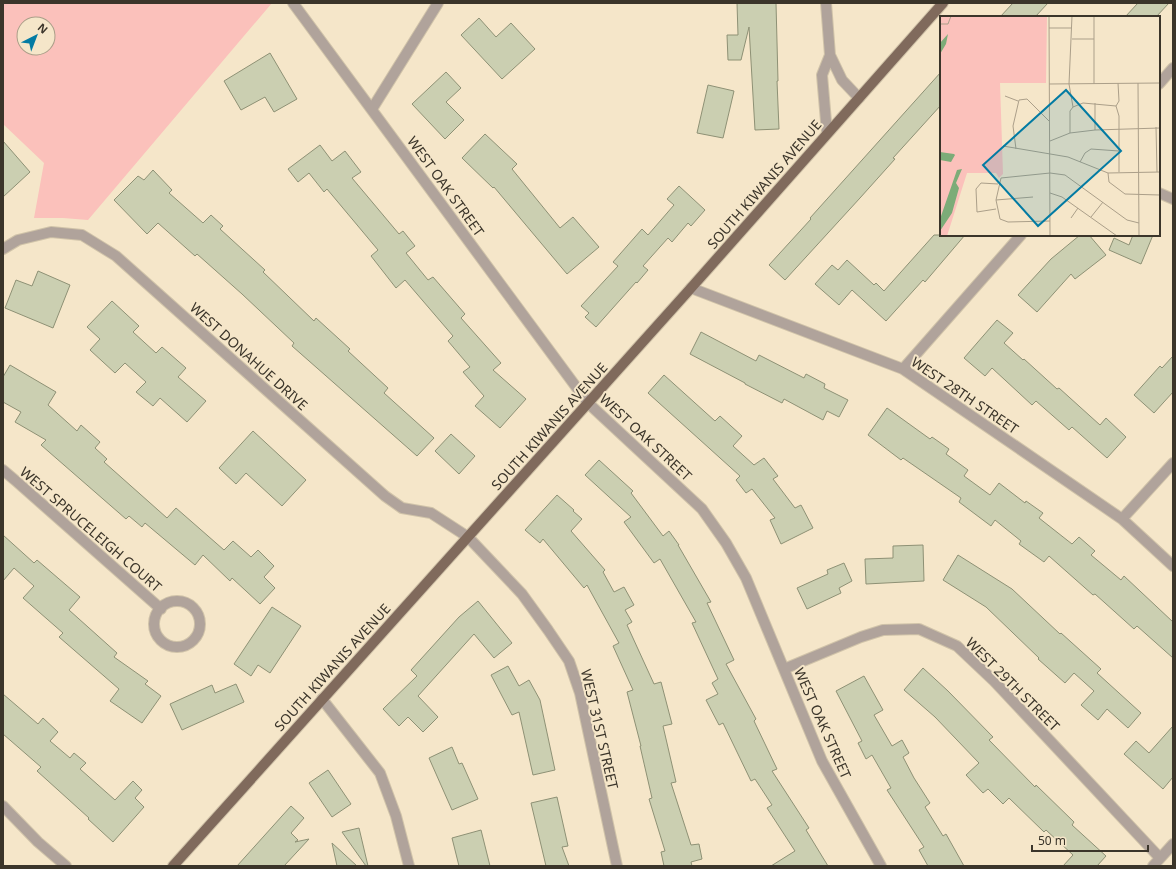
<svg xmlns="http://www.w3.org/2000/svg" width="1176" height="869" font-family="'Noto Sans',sans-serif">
<rect width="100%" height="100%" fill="#f5e6c9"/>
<path fill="#fbc1bb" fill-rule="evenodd" d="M3,3H272L88,220L63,218H34L44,163L3,124ZM24,24H48V48H24Z"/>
<path fill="#cbcfb1" stroke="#8e9175" d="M737,3H776L778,81H777L779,129L755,130L749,27L741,60H728L727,35H738Z
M1013,3H1048L1035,17H1000Z
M1138,3H1169L1156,17H1125Z
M479,18L496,37L511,23L535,49L502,79L461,35Z
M270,53L297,99L274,112L265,97L241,110L224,81Z
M446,72L461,88L446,102L464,120L445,139L412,104Z
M941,72V105L893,158L895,159L860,198L785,280L769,265L811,219L810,218Z
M708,85L734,91L723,138L697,133Z
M485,134L517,164L512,169L560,228L573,217L599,247L567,274L494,187L493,188L462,158Z
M3,141L30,172L3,197Z
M320,145L332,161L345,151L361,172L352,178L399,234L403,231L415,246L406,253L428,280L433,277L465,314L461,318L501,363L493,370L526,399L500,428L475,406L484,396L463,372L470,367L448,341L453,336L405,280L396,288L371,256L378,250L327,189L324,192L309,173L298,182L288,169Z
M153,170L172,190L169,193L203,223L211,215L223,226L220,229L265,270L263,272L314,321L316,318L350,349L348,351L388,388L384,393L434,438L417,456L292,346L294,343L242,294L197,254L195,256L158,223L147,234L114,200L138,176L144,180Z
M679,186L705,210L691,226L688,223L672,242L668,238L643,266L648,270L637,283L636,282L596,327L585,317L589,313L581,306L618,266L613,262L642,229L648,235L674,205L667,199Z
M934,235H965L925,282L923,280L886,321L852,290L839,305L815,284L832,265L838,270L847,260L874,285L876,283L884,291Z
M1080,235H1089L1106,255L1075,279L1071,274L1037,312L1018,295L1051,259Z
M1133,235H1153L1141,264L1109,250L1114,238L1129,245Z
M38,271L70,285L53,328L5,308L16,280L32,286Z
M112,301L139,326L133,332L156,353L162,347L186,368L178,377L206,401L187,422L160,398L153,406L136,392L146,382L125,363L115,373L90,350L100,339L87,327Z
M997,320L1013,333L1004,343L1023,360L1024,359L1057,389L1059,388L1100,425L1106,418L1126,437L1107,458L1072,427L1069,430L1036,401L1032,405L992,368L985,376L964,358Z
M701,332L756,361L759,355L804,378L806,374L825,384L824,388L848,400L839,417L827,411L823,420L784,399L782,403L745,384V383L690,354Z
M1173,356V392L1154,413L1134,395L1160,366L1162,368Z
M10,365L56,392L48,405L77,431L81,425L100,442L95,448L107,459L104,462L167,518L176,508L224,550L233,541L251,557L258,550L274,566L264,577L275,588L260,604L232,578L230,581L203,555L195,565L145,523L142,527L129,516L126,519L41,445L46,440L15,422L21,412L3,402V377Z
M664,375L715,421L720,416L742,436L733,446L754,465L764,458L778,476L773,479L795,508L801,505L813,528L781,544L770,520L775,518L752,489L746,493L736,480L740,476L648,393Z
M887,408L930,439L932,437L949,449L946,454L968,470L964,476L990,495L999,483L1025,503L1026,501L1043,513L1039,518L1072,544L1079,537L1095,551L1091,555L1121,580L1124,576L1173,622V658L1137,626L1134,629L1095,594L1093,595L1049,556L1044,562L1019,544L1021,541L995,520L991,526L959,502L961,498L903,458L901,460L868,435Z
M253,431L306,480L282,506L246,473L236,484L219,468Z
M451,434L475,456L459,474L435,451Z
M599,460L633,491L631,493L663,536L669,531L679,545H678L711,602L707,603L734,660L726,664L756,719L754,721L777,769L772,771L809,828L806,830L828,866H771L795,851L767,808L772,805L755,779L751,781L723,723L719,725L706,700L718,694L712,683L718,679L692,623L696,622L660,559L654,563L624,522L631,517L585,475Z
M557,495L574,510L573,511L582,519L571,531L605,570L603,572L614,592L624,587L634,605L625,610L632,622L627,625L654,684L661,682L672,724L663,726L676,782L671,783L691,845L699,844L702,859L691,862L692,866H664L661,852L665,851L649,799L652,798L640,746H641L627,692L633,690L613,646L619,643L587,585L584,588L543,539L540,543L525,530Z
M3,535L34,563L37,560L80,597L69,610L117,653L114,657L148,681L145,684L161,696L142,723L110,701L119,689L59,637L63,633L23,598L34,586L14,568L3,581Z
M923,545L924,581L866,584L865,559L893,558V546Z
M958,555L1012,589L1060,634L1061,633L1101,669L1097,673L1141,713L1128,728L1107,709L1098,720L1081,705L1094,691L1074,673L1065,683L1038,659L1039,658L986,607L943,580Z
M844,563L852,581L839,588L841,593L807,609L797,588L828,574L827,570Z
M478,601L512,643L494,658L474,634L418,696L438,717L423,732L408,717L399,726L383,709L417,676L411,670L459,617Z
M272,607L301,626L270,673L258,665L251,676L234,664Z
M508,666L519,686L529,680L540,700L555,770L533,775L519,712L512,715L491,675Z
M923,668L948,691L993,737L989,740L1035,787L1036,785L1074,822L1072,825L1106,856L1097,866H1063L1073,855L1046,830L1044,832L1009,798L1003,804L988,789L983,793L966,775L979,763L935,717L904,690Z
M864,676L883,710L874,715L892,746L902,740L909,753L903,757L914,778L930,803L925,807L943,836L946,834L964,866H928L919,850L924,847L887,790L891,788L872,755L866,759L858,743L862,741L836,691Z
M236,684L244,702L182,730L170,704L212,685L215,693Z
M3,694L38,724L43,718L58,732L50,741L70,758L74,753L86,763L80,769L115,800L133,781L142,790L135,798L144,807L113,842L88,819L89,818L37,771L41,767L3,734Z
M1173,726V777L1163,789L1124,754L1136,741L1149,753Z
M452,747L459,764L462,763L478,799L452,810L429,758Z
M328,770L351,804L332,817L309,783Z
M557,797L568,846L562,847L569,866H546L531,803Z
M291,806L304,818L291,833L298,840L295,842L309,839L284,866H237Z
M359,828L368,866H366L342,832Z
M481,830L490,866H459L452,838Z
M332,843L357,866H337Z"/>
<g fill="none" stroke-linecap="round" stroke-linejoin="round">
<defs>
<path id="minor" d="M293,3L588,403L702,509L726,543L746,578L822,761L881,866
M826,3L830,55L842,80L859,98
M1159,84L1173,68
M372,109L438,3
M827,133L822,75L830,55
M1159,193L1173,199
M3,249L18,240L51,232L82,235L116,256L385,496L402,508L431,513L468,537L522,594L548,630L569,661L580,693L617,866
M691,288L903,369L1122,519L1173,566
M903,369L1021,235
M3,470L16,481L161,609
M1122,519L1173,463
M154 624a23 23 0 1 1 46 0a23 23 0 1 1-46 0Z
M784,669L861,637L883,630L919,629L957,646L994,681L1160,858
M322,699L380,773L396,816L409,866
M3,806L38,842L66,866
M1153,866L1173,844"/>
<path id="major" d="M173,866L691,288L943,3"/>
</defs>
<use href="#minor" stroke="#d0c3a9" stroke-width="12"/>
<use href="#major" stroke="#d0c3a9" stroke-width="12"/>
<use href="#minor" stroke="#b0a39b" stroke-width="10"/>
<use href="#major" stroke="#806a5c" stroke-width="10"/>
</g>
<g text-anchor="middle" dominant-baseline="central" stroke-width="4" stroke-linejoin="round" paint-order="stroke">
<g font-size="14" fill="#3b352a" stroke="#f5e6c9">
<text transform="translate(764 184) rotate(-49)">SOUTH KIWANIS AVENUE</text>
<text transform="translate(446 186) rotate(54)">WEST OAK STREET</text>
<text transform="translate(249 356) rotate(42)">WEST DONAHUE DRIVE</text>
<text transform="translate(965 395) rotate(34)">WEST 28TH STREET</text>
<text transform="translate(549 426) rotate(-48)">SOUTH KIWANIS AVENUE</text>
<text transform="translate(646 437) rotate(43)">WEST OAK STREET</text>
<text transform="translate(91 529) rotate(41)">WEST SPRUCELEIGH COURT</text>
<text transform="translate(332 667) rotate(-48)">SOUTH KIWANIS AVENUE</text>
<text transform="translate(1013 684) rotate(45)">WEST 29TH STREET</text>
<text transform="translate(823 723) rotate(66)">WEST OAK STREET</text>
<text transform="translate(600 729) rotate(77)">WEST 31ST STREET</text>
</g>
</g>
<g transform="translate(940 16)">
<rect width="220" height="220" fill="#f5e6c9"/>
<path d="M0,0H107L106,67H60L63,158L59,162L56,157H27L7,220H0Z" fill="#fbc1bb"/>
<path d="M8,18L6,28L0,38V27ZM0,136L14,138L15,139L11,146L0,144ZM22,153L16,167L19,172L12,197L0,215V203L17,154Z" fill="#7cac78"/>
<path fill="none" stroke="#ab9f89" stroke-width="1" d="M109,0L110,220M132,0L129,68L133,91M0,8H8L11,0M109,12H132M132,23H154M198,67L199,220M109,68L220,67M154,68V0M65,80L78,85M155,87V114M176,90L179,100V156M176,90L179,85L178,67M133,91L143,87L176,90M216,111L217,156M130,117V95L133,91M110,125L130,117L155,114L220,112M63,130L128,141L168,157L220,156M76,133L73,110L79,84L87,83L109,105M140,146L145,137L151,133L179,135M168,157L169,166L185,178L220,179M110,177L122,181L177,220M56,184L93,181M56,193L37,196L36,173L41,167L58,168M151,201L163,186M131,202L138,192M110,205L68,206L60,203L56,184L61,162L110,157L125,159L187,204L199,207"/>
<path fill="#037ba3" fill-opacity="0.15" stroke="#037ba3" stroke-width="2" d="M126,74L181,135L98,210L43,149Z"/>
<rect width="220" height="220" fill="none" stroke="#3b352a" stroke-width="2"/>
</g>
<rect width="1176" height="869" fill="none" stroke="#3b352a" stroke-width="8"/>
<g transform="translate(36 36) rotate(42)"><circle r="19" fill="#f5e6c9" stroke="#ab9f89"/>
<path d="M0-3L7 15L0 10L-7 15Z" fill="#037ba3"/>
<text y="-6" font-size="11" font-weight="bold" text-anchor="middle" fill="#3b352a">N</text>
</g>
<path d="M1032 845v6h116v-6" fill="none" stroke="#3b352a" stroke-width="2"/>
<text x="1038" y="845" font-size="12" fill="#3b352a" stroke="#f5e6c9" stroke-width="3" paint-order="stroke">50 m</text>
</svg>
